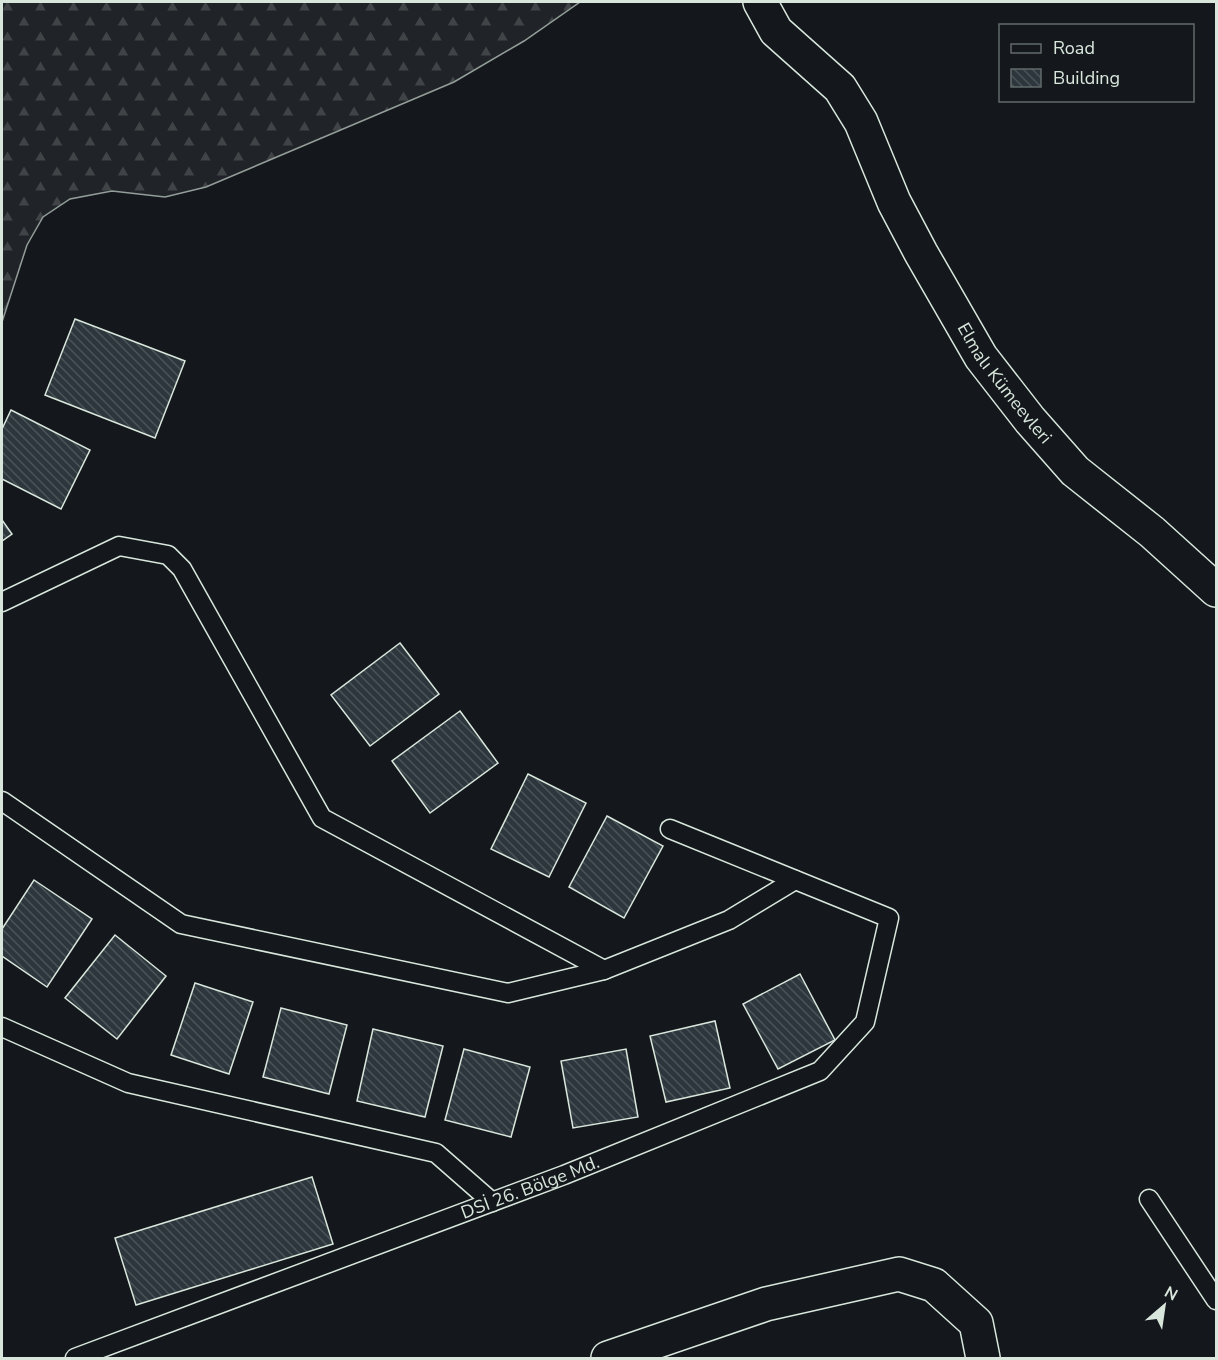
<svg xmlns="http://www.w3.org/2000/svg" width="1218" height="1360" font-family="'Nunito Sans',sans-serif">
<defs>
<pattern id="forest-firs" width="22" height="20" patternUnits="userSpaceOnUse" patternTransform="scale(1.5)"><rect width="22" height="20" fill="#202428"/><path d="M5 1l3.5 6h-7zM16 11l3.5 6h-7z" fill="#404447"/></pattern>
<pattern id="building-back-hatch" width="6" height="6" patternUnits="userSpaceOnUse" patternTransform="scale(1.5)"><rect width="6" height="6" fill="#2c363c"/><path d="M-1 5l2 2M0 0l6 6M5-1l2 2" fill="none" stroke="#4a5358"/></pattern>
</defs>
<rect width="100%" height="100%" fill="#14181c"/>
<path fill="url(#forest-firs)" stroke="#939e99" stroke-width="1.5" d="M2,2H580L524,41L454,82L206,187L165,197L112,191L70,199L43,217L27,245L2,322Z"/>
<path fill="url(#building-back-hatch)" stroke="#d8e6dc" stroke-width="1.5" d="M75,319L185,361L155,438L45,395Z
M11,410L90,450L61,509L2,479V429Z
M2,520L12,534L2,541Z
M400,643L439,694L370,746L331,695Z
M460,711L498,763L430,813L392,761Z
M528,774L586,803L549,877L491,849Z
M607,816L663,846L624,918L569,887Z
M34,880L92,919L47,987L2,956V929Z
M115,935L166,976L117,1039L65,998Z
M800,974L835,1040L778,1069L743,1004Z
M195,983L253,1002L229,1074L171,1055Z
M281,1008L347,1025L329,1094L263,1077Z
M715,1021L730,1088L666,1102L650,1036Z
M373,1029L443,1046L425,1117L357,1101Z
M464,1049L530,1067L511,1137L445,1120Z
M626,1049L638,1117L573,1128L561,1061Z
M312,1177L333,1244L136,1305L115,1238Z"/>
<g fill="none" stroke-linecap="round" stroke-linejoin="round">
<defs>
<g id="service">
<path d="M2,602L119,546L168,555L182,569L322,818L604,970"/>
<path d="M2,801L181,924L508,993L604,970L729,920L795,880"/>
<path d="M2,1027L128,1083L436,1153L492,1202"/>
<path d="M1149,1199L1216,1300"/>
<path id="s1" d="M75,1358L564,1175L820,1071L865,1022L889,918L670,829"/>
</g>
<g id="minor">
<path id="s2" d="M760,2L776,31L840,88L861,122L894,202L921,253L981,357L1030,420L1075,471L1152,532L1216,590"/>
<path d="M608,1358L766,1304L899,1274L934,1285L976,1323L983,1358"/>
</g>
</defs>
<use href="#service" stroke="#d8e6dc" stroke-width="21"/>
<use href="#minor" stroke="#d8e6dc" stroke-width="36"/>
<use href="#service" stroke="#14181c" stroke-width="18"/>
<use href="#minor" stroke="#14181c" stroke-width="33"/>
</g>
<g text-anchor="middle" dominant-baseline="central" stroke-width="4.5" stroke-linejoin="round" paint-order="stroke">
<g font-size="18" fill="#d8e6dc" stroke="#14181c">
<text stroke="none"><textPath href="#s2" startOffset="458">Elmalı Kümeevleri</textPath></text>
<text stroke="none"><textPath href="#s1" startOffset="486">DSİ 26. Bölge Md.</textPath></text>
</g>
</g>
<rect width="1218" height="1360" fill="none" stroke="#d8e6dc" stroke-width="6"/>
<rect x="999" y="24" width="195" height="78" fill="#14181c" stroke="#626a69" stroke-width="1.5"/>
<rect x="1011" y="44" width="30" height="9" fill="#14181c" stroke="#626a69" stroke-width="1.5"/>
<text x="1053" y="54" font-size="18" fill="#d8e6dc">Road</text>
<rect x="1011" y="69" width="30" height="18" fill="url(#building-back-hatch)" stroke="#626a69" stroke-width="1.5"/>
<text x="1053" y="84" font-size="18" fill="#d8e6dc">Building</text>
<g transform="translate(1164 1306) rotate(29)" stroke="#14181c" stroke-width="4.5" paint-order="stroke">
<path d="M0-4.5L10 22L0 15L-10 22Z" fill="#d8e6dc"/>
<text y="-9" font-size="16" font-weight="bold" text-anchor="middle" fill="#d8e6dc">N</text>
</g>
</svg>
